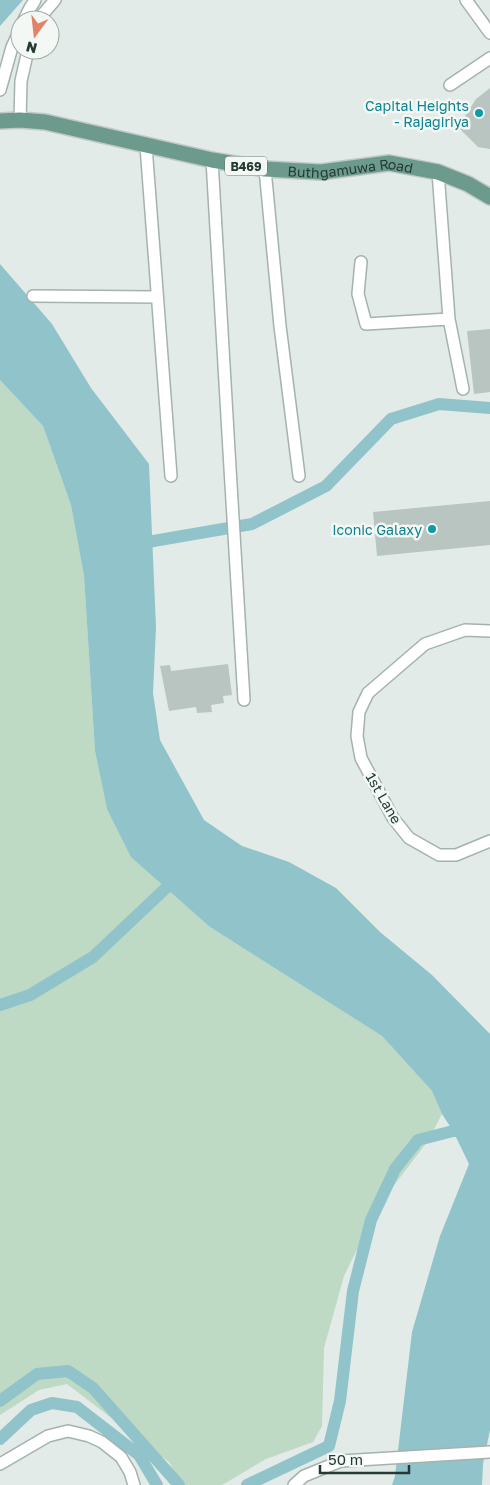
<svg xmlns="http://www.w3.org/2000/svg" width="490" height="1485" font-family="'Golos Text',sans-serif">
<rect width="100%" height="100%" fill="#e2ebe7"/>
<path fill="#bed9c4" d="M0,380L43,426L71,505L84,576L95,751L107,809L210,927L382,1036L432,1091L442,1114L427,1142L379,1205L344,1276L324,1348L322,1426L313,1442L266,1459L222,1485H181L169,1462L67,1384L39,1390L0,1415Z"/>
<path fill="#91c3ca" d="M0,0H23L0,26Z
M0,264L52,324L91,388L149,464L156,627L153,693L160,740L204,820L242,846L289,862L336,888L380,932L432,975L490,1034V1430L483,1464L482,1485H392L395,1476L412,1332L440,1236L469,1164L453,1131L442,1114L432,1091L382,1036L210,927L131,857L107,809L95,751L84,576L71,505L43,426L0,380Z"/>
<g fill="none" stroke-linecap="round" stroke-linejoin="round">
<path stroke="#91c3ca" stroke-width="12" d="M136,544L252,524L326,486L391,419L439,404L490,408
M0,1005L30,995L93,957L166,888
M0,1401L37,1374L68,1371L93,1388L179,1485
M0,1439L31,1410L52,1403L77,1407L139,1455L157,1485
M247,1485L329,1446L340,1401L353,1291L371,1220L395,1169L418,1140L453,1131H490"/>
</g>
<path fill="#b8c5c0" d="M490,88V149L478,147L458,127L476,99Z
M490,329V392L474,394L467,331Z
M490,501V545L377,556L373,512Z
M228,664L232,695L223,696L224,703L211,705L212,712L197,713L196,707L169,711L160,666L170,665L171,671Z"/>
<g fill="none" stroke-linecap="round" stroke-linejoin="round">
<defs>
<path id="minor" d="M466,0L490,33
M24,20L30,8L35,0
M41,20L43,14L55,0
M450,85L490,58
M0,90L12,47L20,30
M20,120L21,81L28,50
M146,146L171,476
M212,160C221,340 234,520 244,700
M265,169L280,326L299,476
M438,172L449,319L463,389
M361,262L358,294L366,324L449,319
M33,296L157,297
M490,631L465,630L425,644L368,693L359,712L357,736L361,758L393,818L409,838L439,855H456L490,841
M0,1464L48,1436L68,1431L89,1436L102,1442L121,1457L130,1472L134,1485
M294,1485L304,1476L341,1461L490,1452"/>
<g id="major">
<path id="s1" d="M0,121L20,120L45,122L212,160L265,169L321,172L389,163L438,172L468,184L490,197"/>
</g>
</defs>
<use href="#minor" stroke="#a5b2ad" stroke-width="14"/>
<use href="#major" stroke="#c2c8c6" stroke-width="18"/>
<use href="#minor" stroke="#fff" stroke-width="11"/>
<use href="#major" stroke="#6c9b8d" stroke-width="15"/>
</g>
<g fill="#0f9aa8" stroke="#f3f8f5" stroke-width="2">
<circle cx="479" cy="113" r="5"/>
<circle cx="432" cy="529" r="5"/>
</g>
<g text-anchor="middle" dominant-baseline="central" stroke-width="5" stroke-linejoin="round" paint-order="stroke">
<rect fill="#f3f8f5" stroke="#62736d" stroke-width="1" x="225" y="156.5" width="42" height="19" rx="4"/>
<g font-size="12" font-weight="bold" fill="#243a33">
<text x="246" y="166">B469</text>
</g>
<g font-size="14" fill="#0d838f" stroke="#f3f8f5" text-anchor="end">
<text x="469" y="105">Capital Heights<tspan x="469" dy="16">- Rajagiriya</tspan></text>
<text x="422" y="529">Iconic Galaxy</text>
</g>
<g font-size="14" fill="#243a33" stroke="#f3f8f5">
<text stroke="none"><textPath href="#s1" startOffset="356">Buthgamuwa Road</textPath></text>
<text transform="translate(384 798) rotate(60)">1st Lane</text>
</g>
</g>
<g transform="translate(35 35) rotate(195)"><circle r="24" fill="#f3f8f5" stroke="#a0aca7"/>
<path d="M0-4L9 19L0 12L-9 19Z" fill="#e28369"/>
<text y="-8" font-size="14" font-weight="bold" text-anchor="middle" fill="#243a33">N</text>
</g>
<path d="M320 1465v8h89v-8" fill="none" stroke="#243a33" stroke-width="2.5"/>
<text x="328" y="1465" font-size="15" fill="#243a33" stroke="#f3f8f5" stroke-width="4" paint-order="stroke">50 m</text>
</svg>
